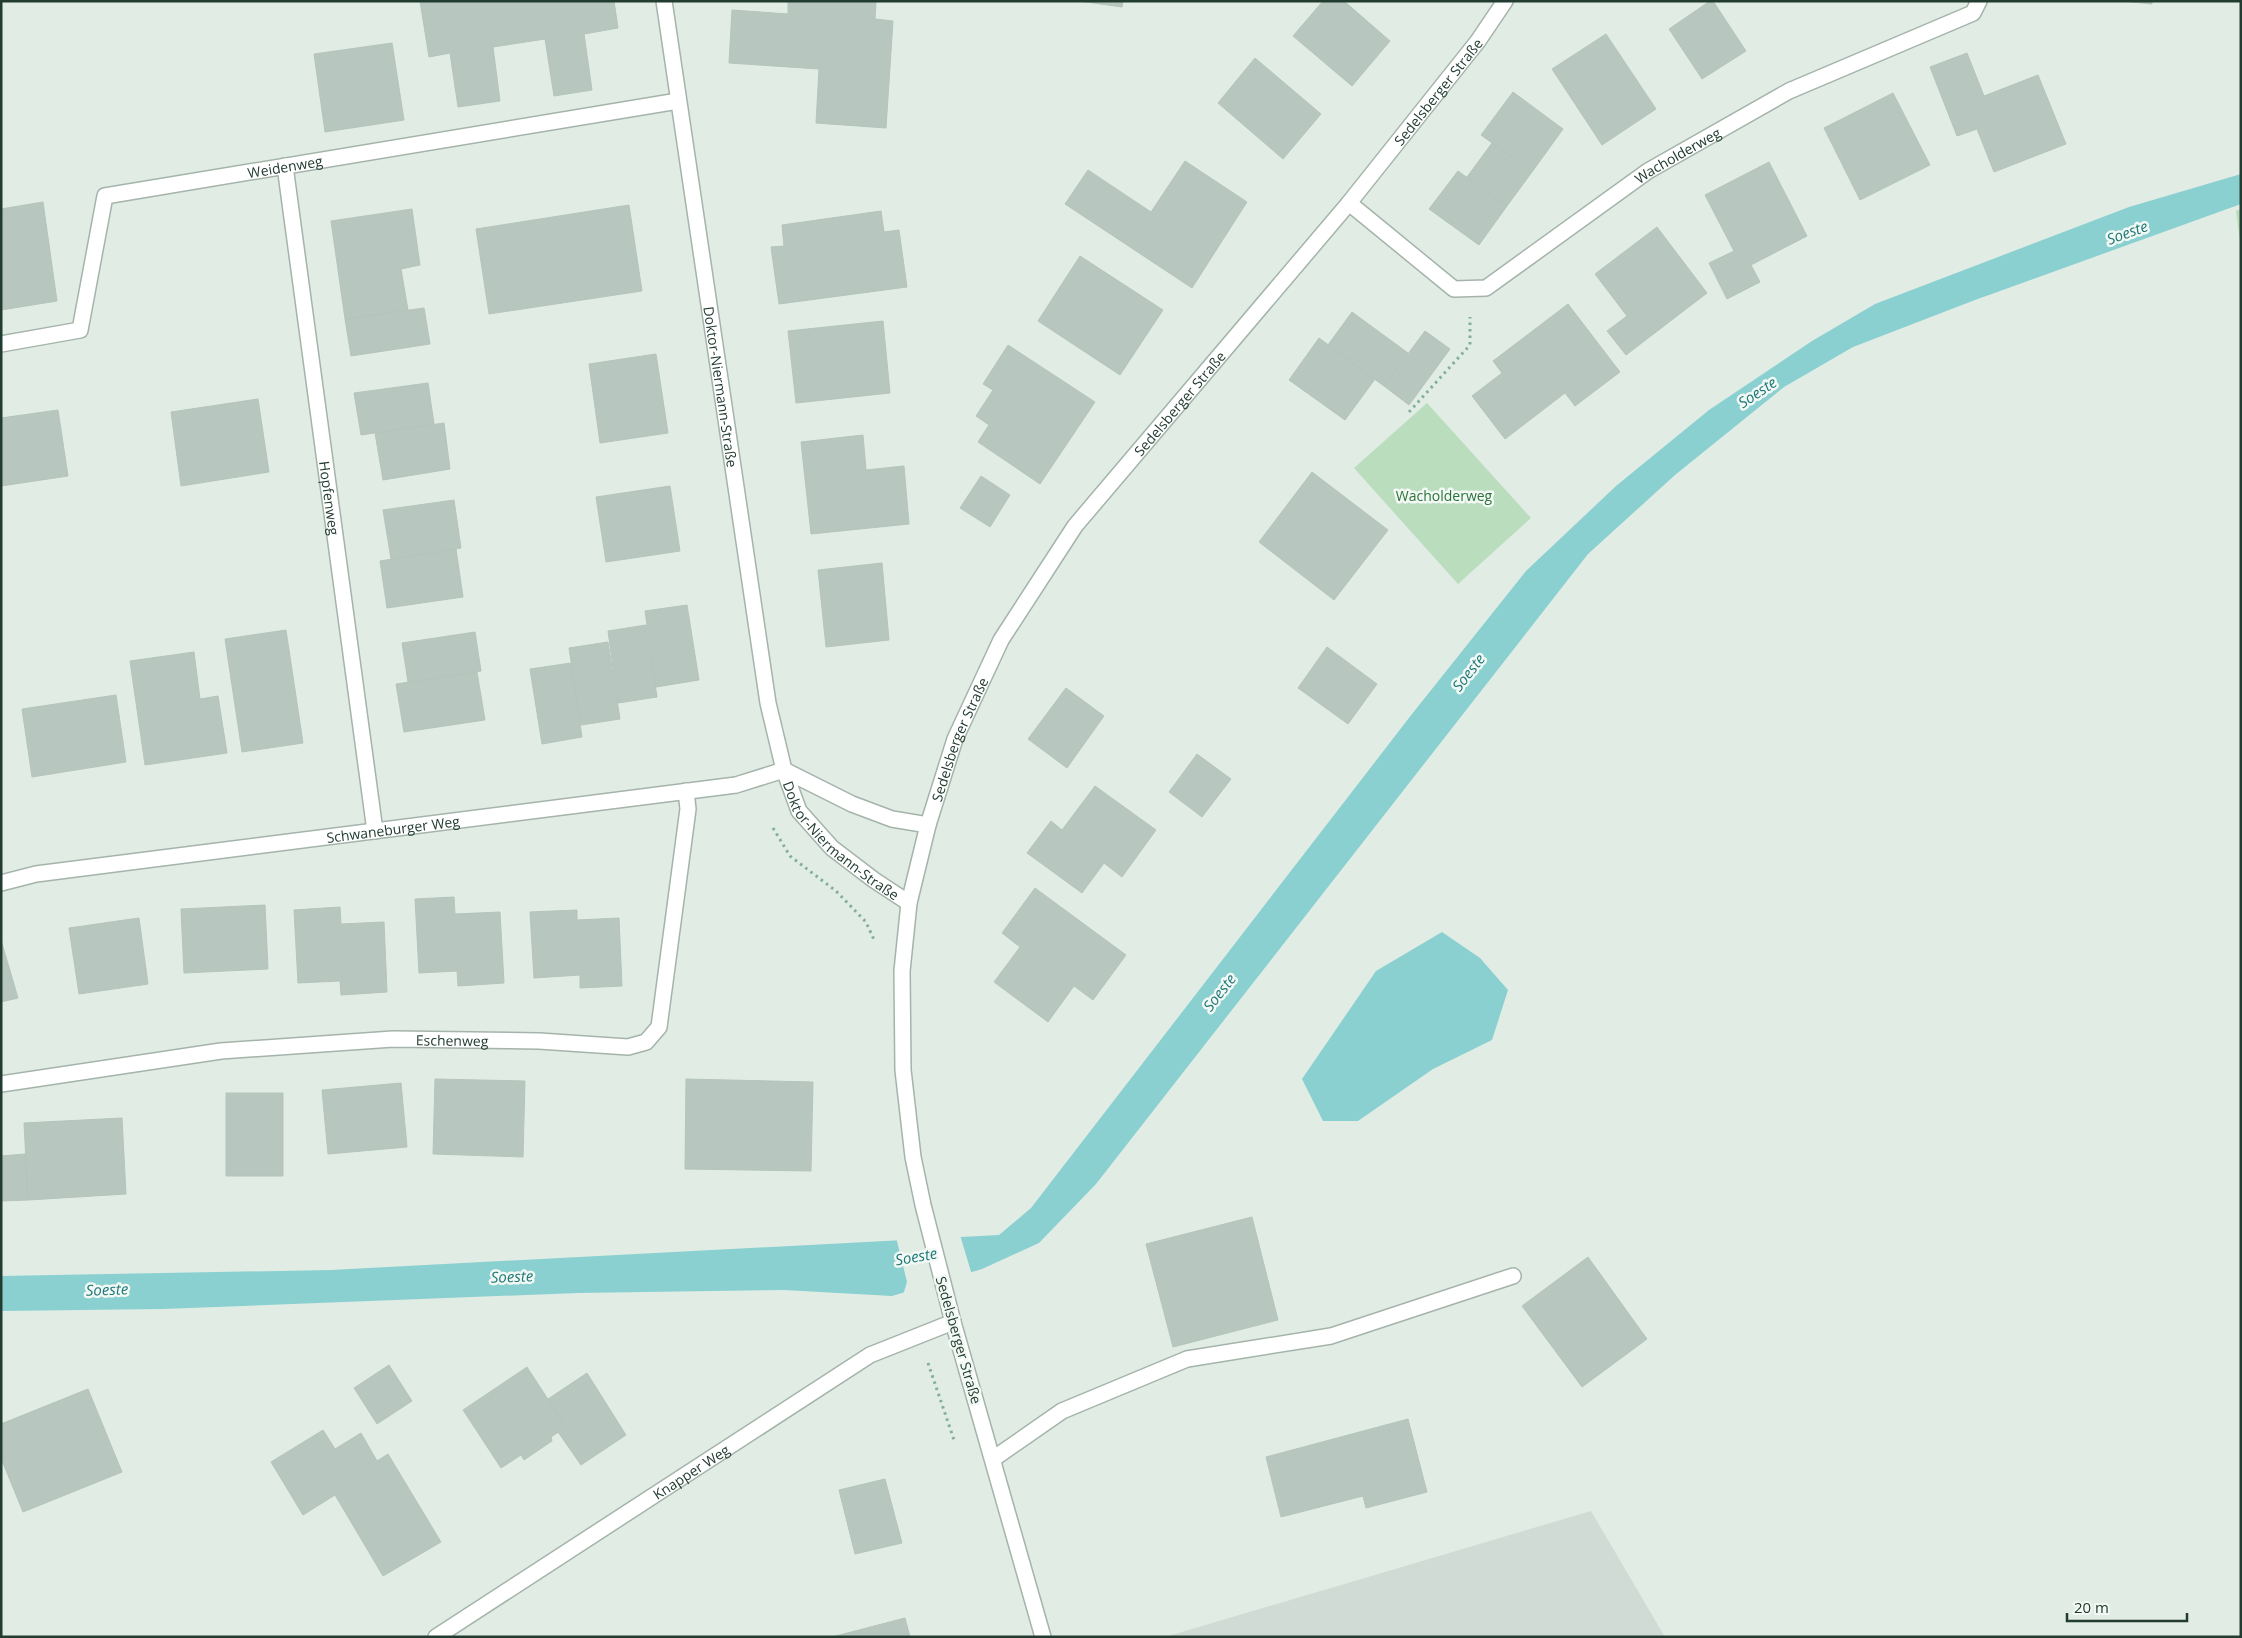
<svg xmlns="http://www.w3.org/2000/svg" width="2242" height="1638" font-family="'Open Sans',sans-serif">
<rect width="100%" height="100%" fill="#e1ece5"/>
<path fill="#cfdbd4" d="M1591,1511L1665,1637H1165Z"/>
<path fill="#baddbe" d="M2241,209V248L2236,211Z
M1427,403L1531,518L1458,584L1354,468Z"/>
<path fill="#8ad0d0" d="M2241,174V204L1975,300L1853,347L1784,387L1675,475L1588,554L1096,1184L1039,1243L982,1269L892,1296L784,1290L578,1293L163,1309L1,1311V1276L331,1270L999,1235L1031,1208L1412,714L1526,571L1616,486L1709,410L1812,341L1875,304L2129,207Z
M1442,932L1480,958L1508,990L1492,1040L1433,1069L1358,1121H1323L1302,1079L1376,971Z"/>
<path fill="#e1ece5" d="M960,1235L972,1275L903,1295L907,1282L896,1237Z"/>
<path fill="#b7c6be" stroke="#b4c5bb" d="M420,1H614L618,28L584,34L592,90L554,96L545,39L493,47L500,101L458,107L450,53L429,57Z
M788,1H876L875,19L893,21L886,128L816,123L819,69L729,63L732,10L788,14Z
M1079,1H1123L1122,7Z
M1323,1H1344L1390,41L1352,86L1293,36Z
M1710,1H1713L1746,51L1702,79L1669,29Z
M2123,1H2152V4Z
M1606,34L1656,109L1602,145L1552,69Z
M392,43L404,120L325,132L314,54Z
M1967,53L1984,96L2038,75L2066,144L1994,172L1977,129L1957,136L1930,67Z
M1255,58L1321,114L1283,159L1218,103Z
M1513,92L1563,129L1532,172L1481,135Z
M1893,93L1930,165L1860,200L1824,128Z
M1492,143L1532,172L1507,206L1467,177Z
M1185,161L1247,202L1192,288L1065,204L1088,170L1151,212Z
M1769,162L1807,236L1751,265L1760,282L1727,299L1709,263L1734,251L1705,195Z
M1458,171L1507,206L1479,245L1429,209Z
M43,202L57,301L1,310V209Z
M629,205L642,291L489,314L476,229Z
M412,209L420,265L401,269L408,310L345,319L331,221Z
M881,211L884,232L899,230L907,287L779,304L771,247L784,246L782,225Z
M1657,227L1707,293L1626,355L1607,331L1627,316L1595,274Z
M1080,256L1163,310L1120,375L1038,321Z
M1568,304L1620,372L1575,406L1565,393L1505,439L1472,396L1502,373L1493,361Z
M424,308L430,344L351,356L345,319Z
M1352,312L1408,353L1384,386L1328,345Z
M883,321L890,393L796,403L788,331Z
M1425,331L1450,349L1409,405L1384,386Z
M1319,338L1375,379L1345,420L1289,380Z
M1008,345L1095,402L1040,484L978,442L989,425L976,416L993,390L983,384Z
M656,354L668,433L600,443L589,364Z
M428,383L434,424L361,435L354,393Z
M258,399L269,472L181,486L171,412Z
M58,410L68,476L1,486V418Z
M444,423L450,469L383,480L375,433Z
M863,435L866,470L904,466L909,524L811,534L801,442Z
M1312,472L1388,530L1334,600L1259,542Z
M981,476L1010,495L990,527L960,508Z
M670,486L680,551L606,562L596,497Z
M454,500L461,548L391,559L383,510Z
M456,549L463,597L387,608L380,561Z
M882,563L889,640L826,647L818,570Z
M687,605L699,680L656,687L645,611Z
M646,625L657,697L618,703L608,631Z
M286,630L303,743L242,752L225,639Z
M475,632L481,671L408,682L402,643Z
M608,642L620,719L581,725L569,648Z
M1327,647L1377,684L1348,724L1298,688Z
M194,652L200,699L218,696L227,753L145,765L130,661Z
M571,663L582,737L542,744L530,669Z
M477,672L485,720L404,732L396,684Z
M1066,688L1104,716L1067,768L1028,739Z
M116,695L126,762L32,777L22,709Z
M1197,754L1231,779L1202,817L1169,792Z
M1095,786L1156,830L1122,877L1104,863L1082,893L1027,853L1051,821L1062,830Z
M1035,888L1126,955L1093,1000L1074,986L1048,1022L994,982L1020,947L1002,933Z
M454,897L455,914L500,912L504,983L458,986L457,971L419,973L415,899Z
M265,905L268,969L184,973L181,909Z
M340,907L341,924L384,922L387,992L341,995L340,981L298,983L294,910Z
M577,910V920L619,918L622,986L580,988V975L534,978L530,912Z
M139,918L148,984L79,994L69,928Z
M1,940L18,998L1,1002Z
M435,1079L525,1081L523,1157L433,1154Z
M686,1079L813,1082L811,1171L685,1169Z
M401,1083L407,1147L328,1154L322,1090Z
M226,1093H283V1176H226Z
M122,1118L126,1194L28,1200L24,1123Z
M25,1154L28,1200L1,1201V1156Z
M1252,1217L1278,1320L1173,1347L1146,1244Z
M1588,1257L1647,1339L1582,1387L1522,1306Z
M389,1365L412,1401L377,1424L354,1388Z
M527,1367L566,1427L551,1437L552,1441L524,1460L521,1455L501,1468L463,1410Z
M587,1373L626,1435L581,1465L558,1432L566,1427L548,1399Z
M88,1389L122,1472L23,1512L1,1458V1424Z
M1408,1419L1427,1492L1366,1508L1363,1496L1281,1517L1266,1457Z
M323,1430L335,1449L361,1433L377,1461L388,1454L441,1542L383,1576L335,1495L303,1515L271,1462Z
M885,1479L902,1543L855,1554L839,1490Z
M905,1618L910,1637H832Z"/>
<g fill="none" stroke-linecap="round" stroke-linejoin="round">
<defs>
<g id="minor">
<path id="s1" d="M664,1L768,703L784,770L799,811L832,848L874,880L909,903"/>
<path id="s2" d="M285,166L375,831"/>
<path id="s3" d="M1349,203L1454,289L1486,288L1648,171L1789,91L1973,13L1979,1"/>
<path id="s4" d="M1,344L80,330L105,196L678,101"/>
<path d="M784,770L852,804L892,819L928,825"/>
<path id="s5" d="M1,883L36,874L736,785L784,770"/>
<path id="s6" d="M1,1084L221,1051L393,1039L539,1041L628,1047L646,1042L659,1027L688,809L686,791"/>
<path d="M993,1459L1062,1411L1187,1359L1331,1336L1513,1276"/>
<path id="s7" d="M436,1637L870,1355L953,1322"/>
<path id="s8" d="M1043,1637L953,1322L923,1205L913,1157L903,1070L902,971L909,903L928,825L955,739L1001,640L1075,526L1349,203L1478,41L1505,1"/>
</g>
</defs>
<use href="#minor" stroke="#a4b4ab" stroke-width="18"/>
<path stroke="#82af99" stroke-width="3" stroke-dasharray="2.5 4" stroke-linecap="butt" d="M1409,412L1470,345V317
M773,828L790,856L836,891L866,922L875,942
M928,1363L954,1440"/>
<use href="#minor" stroke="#fff" stroke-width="15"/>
</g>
<g text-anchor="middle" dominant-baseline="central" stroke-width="5" stroke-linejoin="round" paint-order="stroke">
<g font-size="14" fill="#223c31" stroke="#f2f8f4">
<text stroke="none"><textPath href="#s8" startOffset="1734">Sedelsberger Straße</textPath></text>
<text stroke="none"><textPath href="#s3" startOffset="401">Wacholderweg</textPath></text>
<text stroke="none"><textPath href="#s4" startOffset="399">Weidenweg</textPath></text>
<text stroke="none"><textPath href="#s1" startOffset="390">Doktor-Niermann-Straße</textPath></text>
<text stroke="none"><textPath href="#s8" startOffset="1329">Sedelsberger Straße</textPath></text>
<text stroke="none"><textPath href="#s2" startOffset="335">Hopfenweg</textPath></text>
<text stroke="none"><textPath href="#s8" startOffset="924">Sedelsberger Straße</textPath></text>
<text stroke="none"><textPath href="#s5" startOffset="396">Schwaneburger Weg</textPath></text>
<text stroke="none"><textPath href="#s1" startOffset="872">Doktor-Niermann-Straße</textPath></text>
<text stroke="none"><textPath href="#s6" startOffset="454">Eschenweg</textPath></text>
<text transform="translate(959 1340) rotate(74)">Sedelsberger Straße</text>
<text stroke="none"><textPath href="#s7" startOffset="304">Knapper Weg</textPath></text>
</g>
<g font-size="14" fill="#2c723c" stroke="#f2f8f4">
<text x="1444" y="495">Wacholderweg</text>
</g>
<g font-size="15" font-style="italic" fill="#1c7777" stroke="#f2f8f4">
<text transform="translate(2127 232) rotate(-20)">Soeste</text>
<text transform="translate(1757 392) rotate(-34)">Soeste</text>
<text transform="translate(1468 672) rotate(-52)">Soeste</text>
<text transform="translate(1219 992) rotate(-52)">Soeste</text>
<text transform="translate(916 1256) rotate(-10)">Soeste</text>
<text transform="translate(512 1276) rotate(-2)">Soeste</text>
<text transform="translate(107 1289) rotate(-2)">Soeste</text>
</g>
</g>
<rect width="2242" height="1638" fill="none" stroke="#223c31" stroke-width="5"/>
<path d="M2067 1613v8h120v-8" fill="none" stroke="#223c31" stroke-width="2.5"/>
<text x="2074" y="1613" font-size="15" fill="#223c31" stroke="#f2f8f4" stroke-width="4" paint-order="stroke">20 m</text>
</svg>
